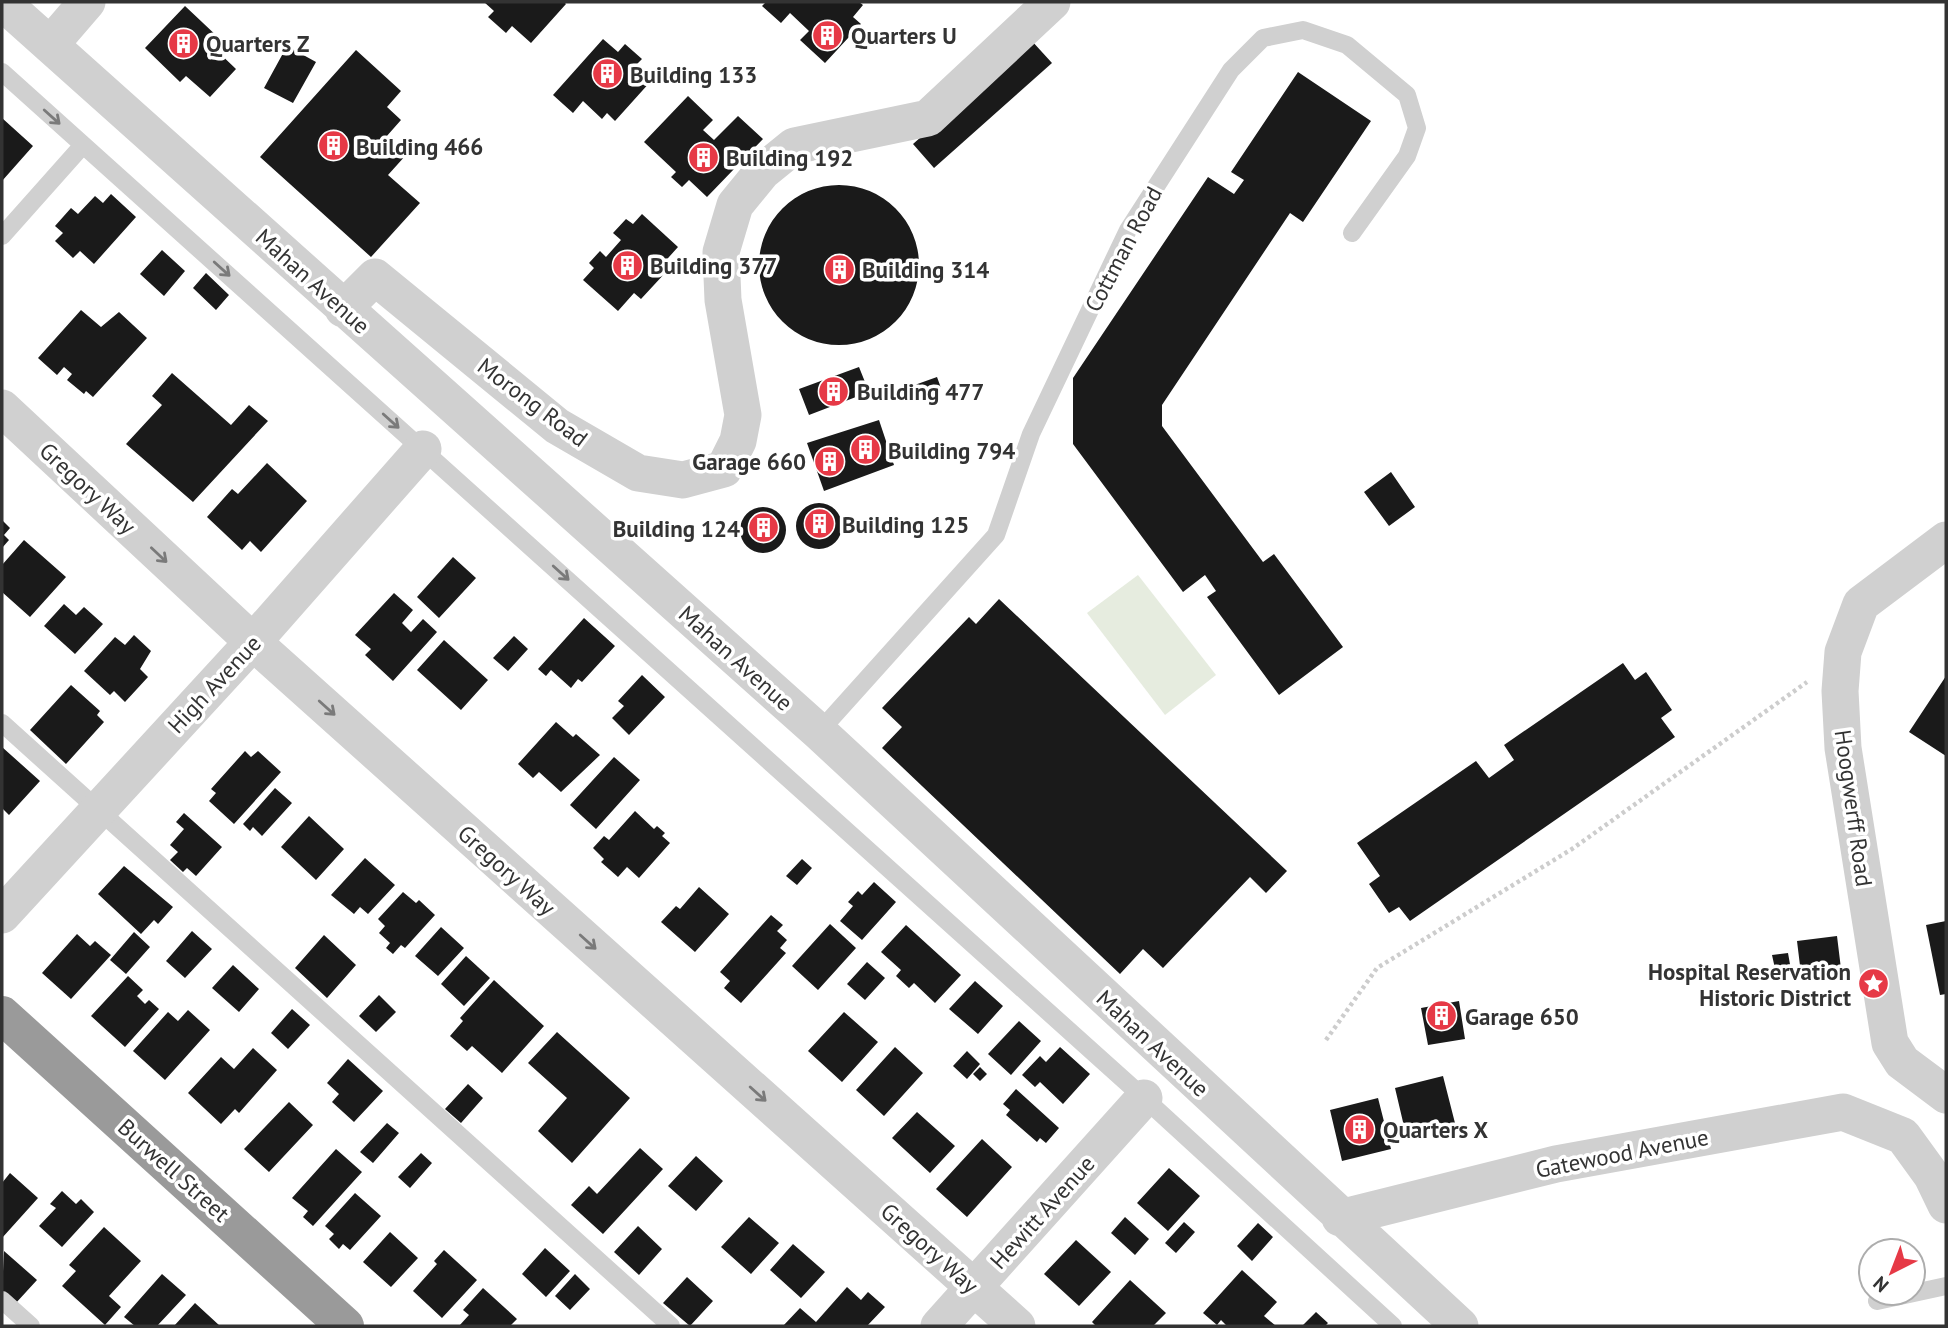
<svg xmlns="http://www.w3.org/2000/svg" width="1948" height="1328" font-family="'PT Sans',sans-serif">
<rect width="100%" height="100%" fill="#fff"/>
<path fill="#e6ecdf" d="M1138,575L1216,675L1165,715L1087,613Z"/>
<path fill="#1a1a1a" d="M484,2H564L566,4L531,43L512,26L506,33L488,17L494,11Z
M766,2H859L863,5L853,17L861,24L825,63L800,40L809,31L790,13L781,23L762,6Z
M185,6L220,39L213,47L236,69L210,97L186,76L180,82L145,48Z
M603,39L618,52L625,44L642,59L635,66L651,81L615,121L607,113L602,119L583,101L573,113L553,95Z
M1031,40L1052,63L934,168L913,144Z
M287,46L316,62L293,103L264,88Z
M356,50L401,91L387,107L401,120L386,137L406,155L388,175L420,203L371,257L260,157Z
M1298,72L1371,121L1303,222L1290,213L1162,405V426L1263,562L1274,554L1343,647L1279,695L1207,597L1216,591L1205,575L1183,592L1073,444V378L1208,177L1234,194L1244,180L1231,172Z
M688,96L713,120L703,130L714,140L738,116L763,139L707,197L689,180L682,187L671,177L676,172L644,142Z
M2,118L33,146L2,181Z
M759 265a80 80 0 1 1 160 0a80 80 0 1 1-160 0Z
M111,194L136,217L94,264L80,251L73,258L55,241L63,233L55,226L71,208L78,214L95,196L103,203Z
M642,214L678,247L660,267L666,272L641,299L634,293L618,311L583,280L594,268L589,263L600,251L606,257L621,240L613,233L626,219L633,224Z
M162,250L185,271L164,296L140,274Z
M206,273L229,295L216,310L193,288Z
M81,310L101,327L119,312L147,338L93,397L86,391L84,394L67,380L72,374L64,367L57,375L38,358Z
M859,367L869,392L809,415L799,389Z
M172,373L231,425L249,405L268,421L193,502L126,444L162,405L152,396Z
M937,377L941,388L913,398L909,387Z
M879,420L894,465L824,491L807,443Z
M267,463L307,501L261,552L250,541L242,550L207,517L232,489L238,494Z
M1391,472L1415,507L1389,526L1364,492Z
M796 526a23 23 0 1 1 46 0a23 23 0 1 1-46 0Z
M740 530a23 23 0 1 1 46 0a23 23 0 1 1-46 0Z
M2,520L10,528L4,535L9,540L2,548Z
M24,540L66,577L30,617L2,592V565Z
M453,557L476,578L439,618L417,597Z
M394,593L413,610L402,623L411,632L423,619L437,632L393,681L365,655L371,649L355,635Z
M999,599L1287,871L1266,893L1250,877L1163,968L1143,949L1120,974L882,748L902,727L882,708L969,617L976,624Z
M64,604L76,615L84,607L103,624L75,654L44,626Z
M584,618L615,646L582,682L578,679L571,688L551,670L546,676L538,669Z
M134,635L151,651L140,669L148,677L125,702L114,691L110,695L84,671L115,637L125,645Z
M514,636L528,649L508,671L493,658Z
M444,640L488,680L461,710L417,670Z
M1623,663L1635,680L1646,672L1672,710L1661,718L1675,737L1410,921L1399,907L1389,913L1369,884L1380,876L1357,843L1476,761L1489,778L1514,760L1504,745Z
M642,675L665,697L629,735L612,718L624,706L618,701Z
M1946,676V756L1909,732Z
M71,685L100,711L97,715L104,722L66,764L30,730Z
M556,722L573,737L576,734L600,755L561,792L539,772L533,778L518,764Z
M2,747L40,781L9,815L2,808Z
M245,751L251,757L258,751L281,772L234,824L209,801L216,793L211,789Z
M614,757L640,780L596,829L570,805Z
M275,788L292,803L262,836L253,827L250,831L243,824Z
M635,811L654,829L657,826L665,833L662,836L670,843L639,878L627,867L618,877L601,862L604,859L593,848L604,836L609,840Z
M184,813L222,847L196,876L187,868L183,872L170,860L178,852L170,845L184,829L176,822Z
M309,816L344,849L316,880L281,847Z
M365,858L395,885L368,914L360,907L354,914L331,895Z
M802,859L812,868L797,885L786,876Z
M124,866L173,907L158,924L154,920L141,934L98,894Z
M874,882L896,902L862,940L840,921L853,906L848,902L858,891L862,895Z
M699,887L729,914L695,952L661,922L676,906L680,909Z
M403,892L416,903L419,900L435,915L405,948L401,945L393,954L386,948L390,943L379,933L385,926L378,919Z
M771,915L783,925L777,931L787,940L780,948L786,953L741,1003L724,988L730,981L720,972Z
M1946,921V994L1940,995L1926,925Z
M830,924L856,948L818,990L792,966Z
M906,925L961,975L935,1003L914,983L909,988L896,976L901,970L881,952Z
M441,927L464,948L438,976L415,956Z
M192,931L212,949L185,978L166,961Z
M134,932L150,947L126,974L110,960Z
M77,934L90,946L95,941L111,955L71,999L42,973Z
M324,935L356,965L327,998L295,968Z
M1837,936L1842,977L1802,982L1797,941Z
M1788,953L1791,970L1776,973L1772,955Z
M466,956L490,978L464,1006L441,984Z
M867,962L885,978L865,1000L847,984Z
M233,965L259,989L239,1012L212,988Z
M128,976L143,990L137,996L145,1004L149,1000L159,1009L125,1047L91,1016Z
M494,980L544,1026L502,1073L472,1046L467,1051L450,1036L463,1021L460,1018Z
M975,981L1003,1006L978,1034L949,1009Z
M379,995L396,1012L376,1032L359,1016Z
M1459,1001L1465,1039L1428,1045L1421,1008Z
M292,1009L310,1025L288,1049L271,1033Z
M188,1010L210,1030L165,1080L133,1051L168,1012L178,1021Z
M844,1012L878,1042L842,1082L808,1051Z
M1019,1021L1041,1041L1011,1075L988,1054Z
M557,1032L630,1098L572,1163L538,1131L567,1098L528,1063Z
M895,1047L923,1073L884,1116L856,1090Z
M1060,1047L1090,1074L1063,1104L1040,1082L1035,1087L1022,1075L1040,1056L1046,1062Z
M253,1048L277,1070L239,1113L235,1109L221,1124L188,1093L221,1057L234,1069Z
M967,1051L980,1064L967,1079L953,1066Z
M348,1059L383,1091L354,1122L332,1102L339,1094L327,1083Z
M980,1067L987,1074L980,1081L973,1074Z
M1443,1076L1456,1127L1407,1139L1395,1088Z
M468,1084L483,1098L461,1123L445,1109Z
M1016,1089L1059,1128L1046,1143L1040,1138L1037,1142L1006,1115L1010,1110L1003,1104Z
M1378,1098L1391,1149L1342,1161L1330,1110Z
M289,1102L313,1125L269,1172L244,1149Z
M917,1112L955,1146L930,1173L892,1138Z
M387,1123L399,1133L373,1163L360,1152Z
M982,1139L1012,1167L967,1217L936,1189Z
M640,1148L663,1169L603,1234L571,1205L589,1186L597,1194Z
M336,1149L362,1172L313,1226L303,1217L308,1211L292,1198Z
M421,1153L432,1163L410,1188L398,1177Z
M696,1156L723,1181L696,1211L668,1186Z
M1169,1168L1200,1196L1168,1231L1137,1203Z
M10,1173L38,1198L2,1238V1183Z
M62,1191L76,1204L81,1199L94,1212L62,1247L39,1226L56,1208L50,1204Z
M355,1193L381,1216L350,1250L343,1244L339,1249L329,1239L334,1234L325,1226Z
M749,1217L779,1243L751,1274L721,1247Z
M1125,1217L1149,1239L1135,1255L1111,1233Z
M1184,1222L1195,1232L1176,1253L1165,1243Z
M1258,1223L1273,1237L1252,1261L1237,1246Z
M638,1226L662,1249L639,1275L614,1252Z
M104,1227L141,1261L109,1296L121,1307L105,1325L62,1286L76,1271L69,1265Z
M390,1232L418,1258L391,1287L363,1262Z
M1076,1240L1111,1272L1079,1306L1044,1274Z
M793,1244L825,1272L801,1298L770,1270Z
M545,1248L570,1271L546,1297L522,1274Z
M444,1250L477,1280L442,1318L413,1291L437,1264L434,1261Z
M4,1251L37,1280L15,1304L2,1292Z
M1242,1270L1277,1302L1264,1316L1276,1326H1227L1221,1320L1217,1325L1203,1313Z
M162,1274L186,1295L157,1326H135L124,1317Z
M575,1274L590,1289L570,1310L555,1296Z
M687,1277L713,1301L690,1326L663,1303Z
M1130,1280L1166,1313L1153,1326H1096L1092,1322Z
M847,1287L861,1300L868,1292L885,1307L867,1326H783L800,1308L816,1322Z
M483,1288L517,1319L510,1326H459L469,1315L463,1310Z
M195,1303L220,1326H174Z
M1316,1312L1328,1323L1325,1326H1302Z"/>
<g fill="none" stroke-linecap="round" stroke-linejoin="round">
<path stroke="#cdcdcd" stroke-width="4.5" stroke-dasharray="3.5 3.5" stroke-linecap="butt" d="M1326,1040L1377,968L1572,849L1807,682"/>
<path stroke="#d0d0d0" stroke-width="18" d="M2,72L1144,1098L1393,1326
M2,236L83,145
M2,723L671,1326
M819,732L996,535L1031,434L1128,230L1231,70L1263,38L1303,30L1347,45L1407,95L1417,128L1407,156L1352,233
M2,1300L31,1326
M1877,1301L1946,1286"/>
<path stroke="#d0d0d0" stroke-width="37" d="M2,2L819,732L1460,1326
M50,45L87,2
M343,309L375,277L557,426L638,473L683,480L724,469L738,441L743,415L723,300L721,252L735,205L762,172L794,146L928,118L1052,2
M2,408L253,642L1017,1326
M1946,540L1861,604L1843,652L1840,691L1843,748L1890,1043L1902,1062L1946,1095
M2,915L253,642L423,449
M1340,1218L1556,1164L1843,1112L1903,1136L1932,1176L1946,1205
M939,1326L1144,1098"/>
<path stroke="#9a9a9a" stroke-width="38" d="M2,1015L345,1326"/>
</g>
<defs><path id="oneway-shaft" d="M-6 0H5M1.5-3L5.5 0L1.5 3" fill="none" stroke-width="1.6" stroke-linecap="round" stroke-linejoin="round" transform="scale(1.75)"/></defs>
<g stroke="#7a7a7a">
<use href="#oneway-shaft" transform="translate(52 117) rotate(42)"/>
<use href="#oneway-shaft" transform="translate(222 269) rotate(42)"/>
<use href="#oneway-shaft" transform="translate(391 421) rotate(42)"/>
<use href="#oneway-shaft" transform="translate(159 555) rotate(43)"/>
<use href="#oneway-shaft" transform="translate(561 573) rotate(42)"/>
<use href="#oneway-shaft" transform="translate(327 708) rotate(42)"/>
<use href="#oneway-shaft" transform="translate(588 942) rotate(42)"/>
<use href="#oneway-shaft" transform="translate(758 1094) rotate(42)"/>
</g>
<defs>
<symbol id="building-disc" viewBox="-11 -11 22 22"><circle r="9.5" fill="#e63946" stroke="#fff"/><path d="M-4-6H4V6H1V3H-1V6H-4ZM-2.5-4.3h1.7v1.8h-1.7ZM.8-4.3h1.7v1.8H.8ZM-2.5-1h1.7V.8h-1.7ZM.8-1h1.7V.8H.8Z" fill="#fff"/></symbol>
<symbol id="sight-disc" viewBox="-11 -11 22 22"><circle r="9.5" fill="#e63946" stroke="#fff"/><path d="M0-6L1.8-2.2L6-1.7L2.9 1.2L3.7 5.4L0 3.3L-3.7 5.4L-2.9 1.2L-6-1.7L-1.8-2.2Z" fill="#fff"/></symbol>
</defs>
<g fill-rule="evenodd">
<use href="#building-disc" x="810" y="18" width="35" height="35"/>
<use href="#building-disc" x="166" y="26" width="35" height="35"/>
<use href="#building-disc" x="590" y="56" width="35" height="35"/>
<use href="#building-disc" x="316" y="128" width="35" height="35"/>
<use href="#building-disc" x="686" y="140" width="35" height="35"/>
<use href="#building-disc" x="610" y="248" width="35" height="35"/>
<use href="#building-disc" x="822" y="252" width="35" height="35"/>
<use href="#building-disc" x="816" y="374" width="35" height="35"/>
<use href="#building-disc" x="848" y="432" width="35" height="35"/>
<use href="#building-disc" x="812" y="444" width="35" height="35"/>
<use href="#building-disc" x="802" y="506" width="35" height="35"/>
<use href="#building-disc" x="746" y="510" width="35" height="35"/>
<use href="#sight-disc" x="1856" y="966" width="35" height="35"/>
<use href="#building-disc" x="1424" y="998" width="35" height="35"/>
<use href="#building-disc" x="1342" y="1112" width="35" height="35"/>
</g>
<g text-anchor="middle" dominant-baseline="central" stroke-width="7" stroke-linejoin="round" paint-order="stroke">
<g font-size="23" font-weight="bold" fill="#333" stroke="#fff" text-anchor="start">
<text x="851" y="35">Quarters U</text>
<text x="206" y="43">Quarters Z</text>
<text x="630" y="74">Building 133</text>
<text x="356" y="146">Building 466</text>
<text x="726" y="157">Building 192</text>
<text x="650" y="265">Building 377</text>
<text x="862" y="269">Building 314</text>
<text x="857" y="391">Building 477</text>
<text x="888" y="450">Building 794</text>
<text x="806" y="461" text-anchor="end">Garage 660</text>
<text x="842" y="524">Building 125</text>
<text x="740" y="528" text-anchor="end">Building 124</text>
<text x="1851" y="971" text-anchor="end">Hospital Reservation<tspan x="1851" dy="26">Historic District</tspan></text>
<text x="1465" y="1016">Garage 650</text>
<text x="1383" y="1129">Quarters X</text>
</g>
<g font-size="23" fill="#333" stroke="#fff">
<text transform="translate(1123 249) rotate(-62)">Cottman Road</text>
<text transform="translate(313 281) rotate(42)">Mahan Avenue</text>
<text transform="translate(533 402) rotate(37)">Morong Road</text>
<text transform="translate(88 488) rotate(43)">Gregory Way</text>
<text transform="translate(736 658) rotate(42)">Mahan Avenue</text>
<text transform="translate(214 684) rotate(-47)">High Avenue</text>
<text transform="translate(1854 808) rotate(82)">Hoogwerff Road</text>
<text transform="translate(507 870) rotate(42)">Gregory Way</text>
<text transform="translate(1153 1043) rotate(43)">Mahan Avenue</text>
<text transform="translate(1622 1153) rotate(-11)">Gatewood Avenue</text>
<text transform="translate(174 1170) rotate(42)">Burwell Street</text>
<text transform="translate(1042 1212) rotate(-48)">Hewitt Avenue</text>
<text transform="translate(930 1248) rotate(42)">Gregory Way</text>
</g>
</g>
<rect width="1948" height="1328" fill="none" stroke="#333333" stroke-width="7"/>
<g transform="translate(1892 1272) rotate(222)"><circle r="33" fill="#ffffff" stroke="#adadad" stroke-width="2"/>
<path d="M0-5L12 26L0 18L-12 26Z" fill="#e63946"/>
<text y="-10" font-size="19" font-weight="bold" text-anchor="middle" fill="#333333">N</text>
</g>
</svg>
